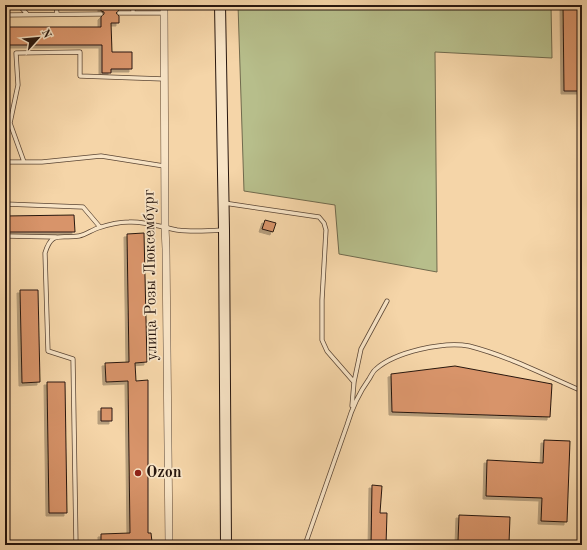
<svg xmlns="http://www.w3.org/2000/svg" width="587" height="550" font-family="'Old Standard TT',serif">
<defs>
<filter id="shadow"><feDropShadow dx="-3" dy="3" stdDeviation="0" flood-color="#0004"/></filter>
</defs>
<rect width="100%" height="100%" fill="#f5d5a8"/>
<filter id="stains"><feTurbulence type="fractalNoise" baseFrequency=".005" numOctaves="4"/><feColorMatrix values="0 0 0 0 .2 0 0 0 0 .09 0 0 0 0 .02 0 0 0 .5 -.17"/></filter>
<radialGradient id="worn" r=".72"><stop offset=".6" stop-color="#630" stop-opacity="0"/><stop offset="1" stop-color="#630" stop-opacity=".3"/></radialGradient>
<path fill="#b7be8b" stroke="#706a4d" d="M238,5H551L552,58L435,52L437,272L339,254L335,205L244,191Z"/>
<path fill="#d8946b" stroke="#28170f" filter="url(#shadow)" d="M101,5H119V10L116,13L119,16V23H111L112,52H132V69H111V73H102V45H5V27H101V17L104,14V12L101,11Z
M563,5H582V91H564Z
M74,215L75,232H5V216Z
M265,220L276,223L273,232L262,229Z
M144,233L147,362L135,363L136,381L148,380V533H151L152,542L124,543V545H106V543L101,544V534L130,533L128,381L106,382L105,363L129,362L127,234Z
M20,290H38L40,382L22,383Z
M455,366L552,384L550,417L392,412L391,374Z
M47,382H65L67,513H49Z
M101,408H112V421H101Z
M544,440L570,441L567,522L541,521L542,498L486,496L487,460L543,463Z
M372,485L382,486L380,513H387L386,545H371Z
M459,515L510,517L509,543L458,541Z"/>
<g fill="none" stroke-linecap="round" stroke-linejoin="round">
<defs>
<path id="service" d="M19,5L27,14
M56,5L57,14
M133,5V13
M119,13H164
M5,15L101,14
M5,162H42L101,156L164,166
M24,162L10,123L18,85L16,53L80,52V76L164,79
M224,203L319,217L324,223L326,230L322,300V340L327,351L354,382
M5,204L83,207L100,227
M5,236L56,237
M352,406L354,382L361,349L387,301
M76,545L73,359L48,351L45,253C52,230 60,239 79,236C85,235 92,230 98,228C107,225 119,222 129,222C145,221 161,227 177,230C192,232 207,231 223,230
M305,545L347,425C352,408 359,393 369,379C371,376 373,371 376,369C395,352 444,341 469,346C508,356 545,375 582,391"/>
<path id="minor" d="M164,5L165,227L166,249L169,545"/>
<path id="secondary" d="M220,5L224,230L226,545"/>
</defs>
<use href="#service" stroke="#5b4635" stroke-width="5"/>
<use href="#minor" stroke="#5b4635" stroke-width="8"/>
<use href="#secondary" stroke="#28170f" stroke-width="12"/>
<use href="#service" stroke="#f8e4c6" stroke-width="3.5"/>
<use href="#minor" stroke="#f8e4c6" stroke-width="7"/>
<use href="#secondary" stroke="#f8e4c6" stroke-width="10"/>
</g>
<circle fill="#8f2418" stroke="#f8e4c6" stroke-width="1.5" cx="138" cy="473" r="4"/>
<g text-anchor="middle" dominant-baseline="central" stroke-width="3.5" stroke-linejoin="round" paint-order="stroke">
<g font-size="16" fill="#28170f" stroke="#f8e4c6">
<text transform="translate(151 275) rotate(-91)">улица Розы Люксембург</text>
</g>
<g font-size="16" font-weight="bold" fill="#28170f" stroke="#f8e4c6" text-anchor="start">
<text x="146" y="473">Ozon</text>
</g>
</g>
<rect width="587" height="550" fill="none" stroke="#f5d5a8" stroke-width="20"/>
<rect x="6" y="6" width="575" height="538" fill="none" stroke="#28170f" stroke-width="2"/>
<rect x="10" y="10" width="567" height="530" fill="none" stroke="#28170f"/>
<g transform="translate(38 38) rotate(63)" stroke="#f8e4c6" stroke-width="3" paint-order="stroke">
<path d="M0-3L7 15L0 10L-7 15Z" fill="#28170f"/>
<text y="-6" font-size="11" font-weight="bold" text-anchor="middle" fill="#28170f">N</text>
</g>
<rect width="100%" height="100%" filter="url(#stains)"/>
<rect width="100%" height="100%" fill="url(#worn)"/>
</svg>
